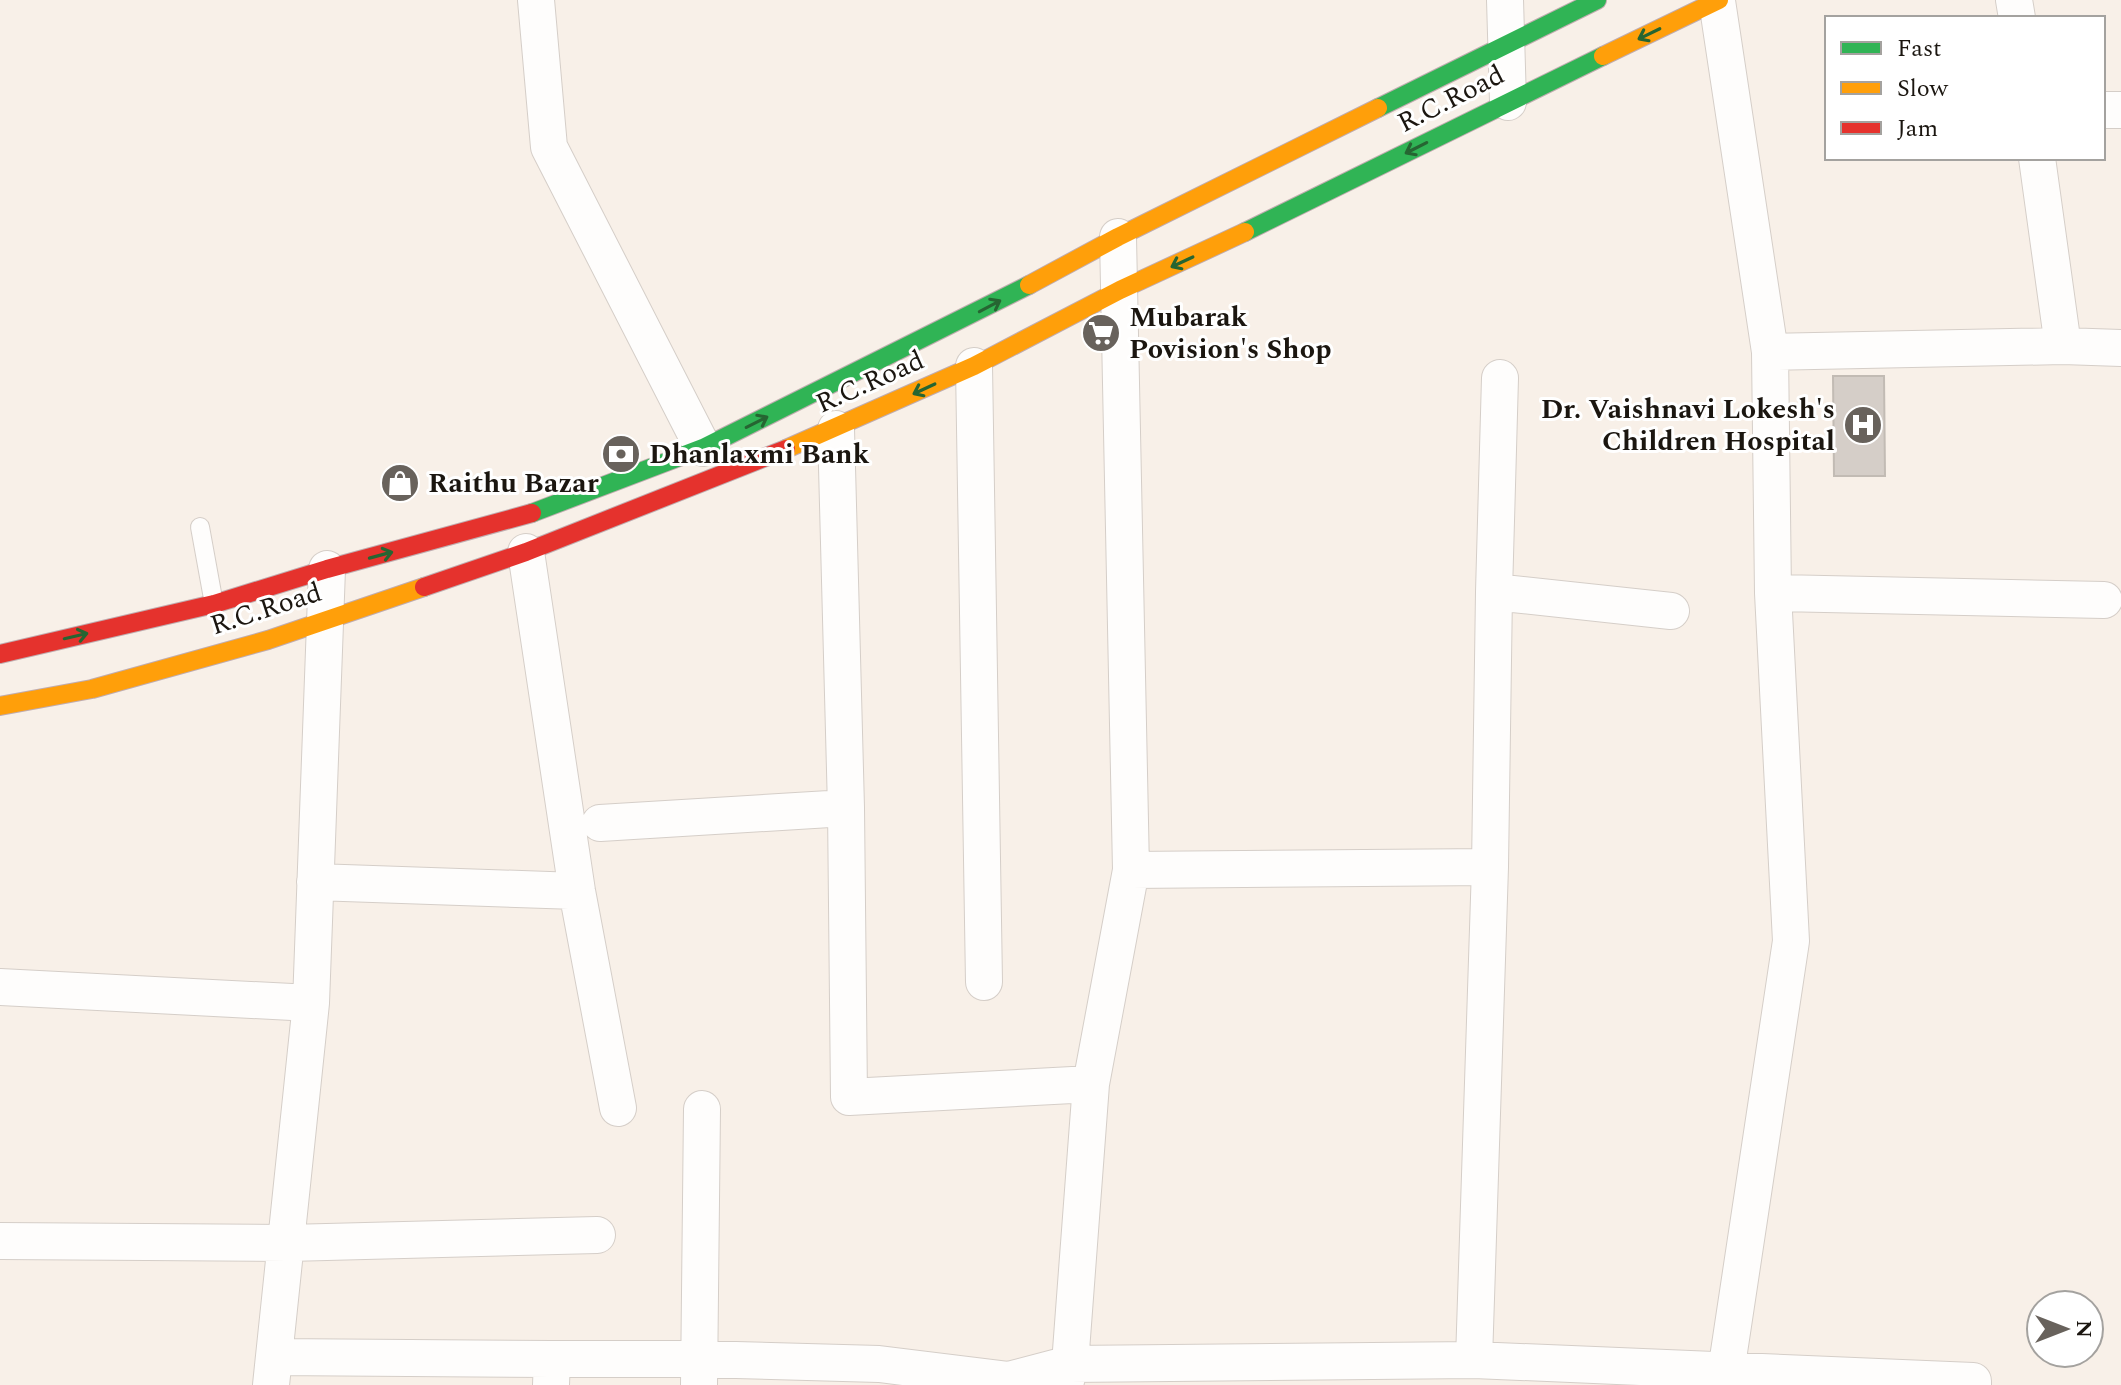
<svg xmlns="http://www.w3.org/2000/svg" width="2121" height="1385" font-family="Spectral,serif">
<rect width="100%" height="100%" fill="#f8f0e8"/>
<path fill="#d5cec8" stroke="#c2bbb4" stroke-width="2" d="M1833,376H1884L1885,476H1834Z"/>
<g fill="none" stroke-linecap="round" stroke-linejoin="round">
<defs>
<path id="lane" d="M200,527L214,604"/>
<path id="street" d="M536,0L549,147L703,448
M1505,0L1508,102
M2014,0L2017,18
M1717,1L1770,352L1773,593L1791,941L1724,1385
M2103,110H2121
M2037,158L2063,346
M1118,237L1131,870
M1770,352L2063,346L2121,348
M974,366L984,982
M836,429L846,808L849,1097L1091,1084
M526,552L577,891L618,1108
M1494,592L1500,378
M1773,593L2104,600
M600,823L846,808
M315,882L577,891
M0,987L311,1003
M0,1241L288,1243L597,1235
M274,1357L552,1359L551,1385
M552,1359H698L879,1364L1009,1380L1070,1364L1474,1360L1973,1381V1385
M1474,1360L1490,867L1494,592L1671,611
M271,1385L311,1003L327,569
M699,1385L702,1109
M1065,1385L1070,1364L1091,1084L1131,870L1490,867"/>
<path id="fast" d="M1378,108L1597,0
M1245,232L1603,56
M532,513L703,448L1029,285"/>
<path id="slow" d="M1603,56L1719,0
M1029,285L1118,237L1378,108
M786,449L974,366L1120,290L1245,232
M0,706L92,689L268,640L424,587"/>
<path id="jam" d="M424,587L526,552L786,449
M0,654L214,604L327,569L532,513"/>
</defs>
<use href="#lane" stroke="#d5cec8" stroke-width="20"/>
<use href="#street" stroke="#d5cec8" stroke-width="38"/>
<use href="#fast" stroke="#c0acaf" stroke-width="20"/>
<use href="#slow" stroke="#c0acaf" stroke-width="20"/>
<use href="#jam" stroke="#c0acaf" stroke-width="20"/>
<use href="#lane" stroke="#fefdfc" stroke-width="18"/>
<use href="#street" stroke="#fefdfc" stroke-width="36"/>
<use href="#fast" stroke="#30b455" stroke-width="18"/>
<use href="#slow" stroke="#ff9f0a" stroke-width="18"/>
<use href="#jam" stroke="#e5322d" stroke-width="18"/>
</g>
<defs><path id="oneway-shaft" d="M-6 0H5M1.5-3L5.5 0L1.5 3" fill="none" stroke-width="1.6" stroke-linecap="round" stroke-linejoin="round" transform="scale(2)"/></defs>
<g stroke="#266532">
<use href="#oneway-shaft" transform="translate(1649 34) rotate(154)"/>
<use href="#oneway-shaft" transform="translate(1416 148) rotate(153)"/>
<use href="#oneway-shaft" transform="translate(1182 262) rotate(155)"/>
<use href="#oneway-shaft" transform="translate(990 306) rotate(-28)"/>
<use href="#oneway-shaft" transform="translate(924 389) rotate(155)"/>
<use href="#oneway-shaft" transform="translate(757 422) rotate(-27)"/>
<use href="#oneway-shaft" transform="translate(381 555) rotate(-15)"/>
<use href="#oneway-shaft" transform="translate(76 636) rotate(-13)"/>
</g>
<defs>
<symbol id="supermarket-disc" viewBox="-11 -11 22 22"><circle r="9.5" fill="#68625c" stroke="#fff"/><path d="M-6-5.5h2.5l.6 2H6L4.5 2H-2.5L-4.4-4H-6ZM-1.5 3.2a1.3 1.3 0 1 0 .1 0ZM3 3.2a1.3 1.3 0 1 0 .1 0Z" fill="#fff"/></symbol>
<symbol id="hospital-disc" viewBox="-11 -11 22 22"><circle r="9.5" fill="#68625c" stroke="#fff"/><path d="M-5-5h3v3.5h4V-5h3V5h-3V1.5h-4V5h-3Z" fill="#fff"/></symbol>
<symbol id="bank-disc" viewBox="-11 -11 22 22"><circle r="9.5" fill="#68625c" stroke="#fff"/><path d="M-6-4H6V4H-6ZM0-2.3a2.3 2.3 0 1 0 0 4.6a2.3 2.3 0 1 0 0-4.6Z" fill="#fff"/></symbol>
<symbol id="shop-disc" viewBox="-11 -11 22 22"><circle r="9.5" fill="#68625c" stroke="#fff"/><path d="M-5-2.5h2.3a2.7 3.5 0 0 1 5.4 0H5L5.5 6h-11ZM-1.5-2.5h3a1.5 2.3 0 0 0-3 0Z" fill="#fff"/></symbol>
</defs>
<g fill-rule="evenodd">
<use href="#supermarket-disc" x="1079" y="311" width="44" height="44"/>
<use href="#hospital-disc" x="1841" y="403" width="44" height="44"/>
<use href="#bank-disc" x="599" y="432" width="44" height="44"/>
<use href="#shop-disc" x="378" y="461" width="44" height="44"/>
</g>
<g text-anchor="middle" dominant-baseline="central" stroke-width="6" stroke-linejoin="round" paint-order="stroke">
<g font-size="28" fill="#1b1610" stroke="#fff">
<text transform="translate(1451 99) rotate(-27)">R.C.Road</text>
<text transform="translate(870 382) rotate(-24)">R.C.Road</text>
<text transform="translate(266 609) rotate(-18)">R.C.Road</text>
</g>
<g font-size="28" font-weight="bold" fill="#1b1610" stroke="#fff" text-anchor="start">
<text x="1129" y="317">Mubarak<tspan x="1129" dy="32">Povision's Shop</tspan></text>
<text x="1835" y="409" text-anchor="end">Dr. Vaishnavi Lokesh's<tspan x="1835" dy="32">Children Hospital</tspan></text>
<text x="649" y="454">Dhanlaxmi Bank</text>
<text x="428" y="483">Raithu Bazar</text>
</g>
</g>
<rect x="1825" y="16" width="280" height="144" fill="#ffffff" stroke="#a4a29f" stroke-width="2"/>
<rect x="1841" y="42" width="40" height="12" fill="#30b455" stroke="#a4a29f" stroke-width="2"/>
<text x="1897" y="56" font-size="24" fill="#1b1610">Fast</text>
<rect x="1841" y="82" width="40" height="12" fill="#ff9f0a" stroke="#a4a29f" stroke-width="2"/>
<text x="1897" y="96" font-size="24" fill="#1b1610">Slow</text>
<rect x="1841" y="122" width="40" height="12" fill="#e5322d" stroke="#a4a29f" stroke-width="2"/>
<text x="1897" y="136" font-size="24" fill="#1b1610">Jam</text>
<g transform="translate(2065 1329) rotate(90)"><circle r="38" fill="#ffffff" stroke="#a4a29f" stroke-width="2"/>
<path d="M0-6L14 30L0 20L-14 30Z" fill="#68625c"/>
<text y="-12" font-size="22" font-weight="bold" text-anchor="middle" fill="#1b1610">N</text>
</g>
</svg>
